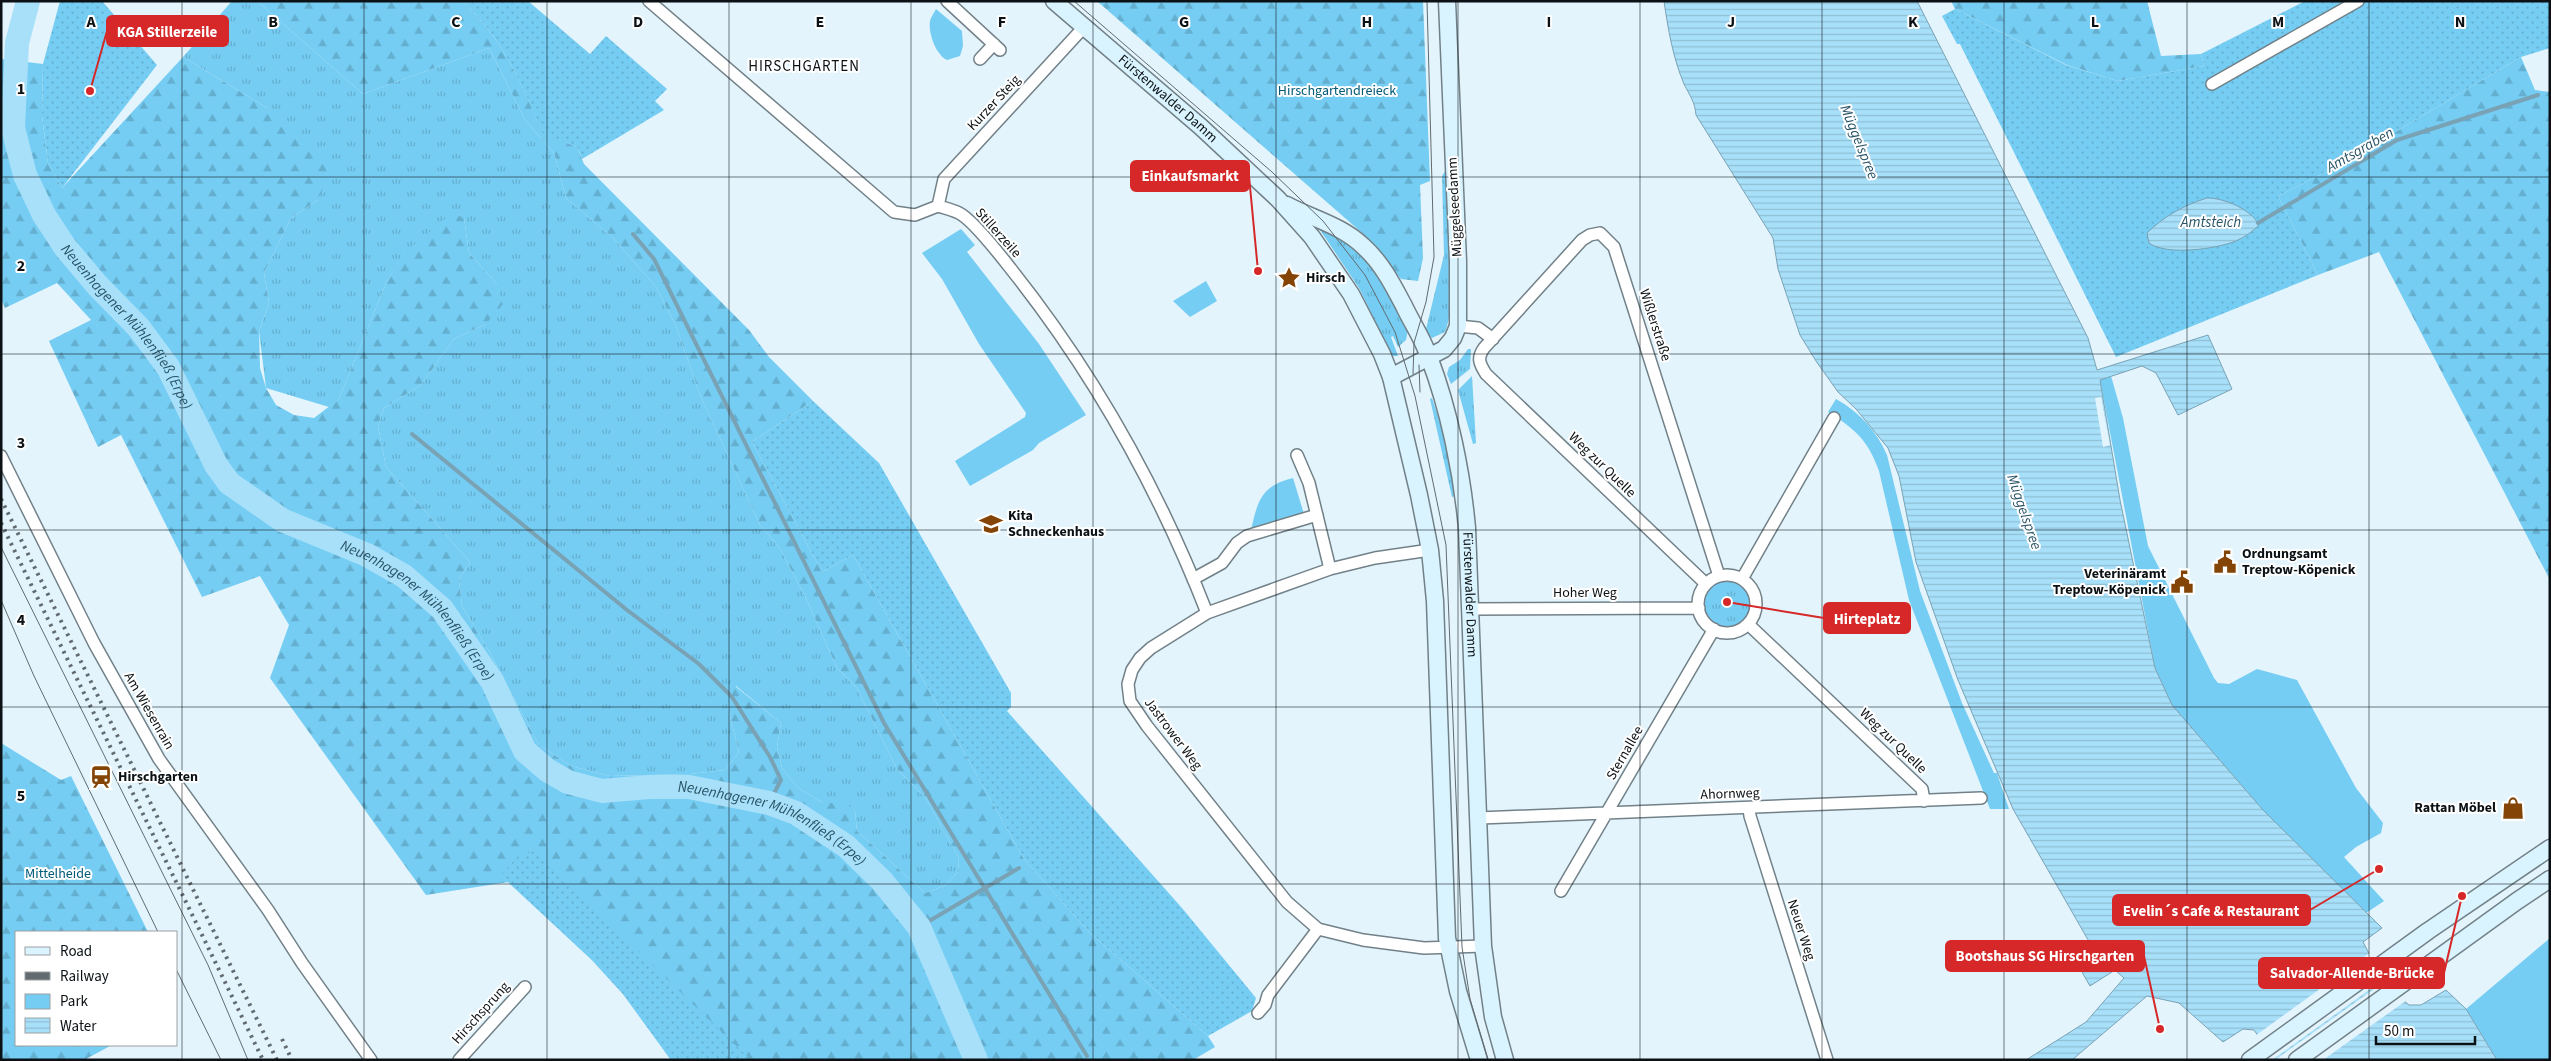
<svg xmlns="http://www.w3.org/2000/svg" width="2551" height="1061" font-family="'Source Sans 3',sans-serif">
<defs>
<pattern id="grass-tufts" width="24" height="20" patternUnits="userSpaceOnUse" patternTransform="scale(1.25)"><rect width="24" height="20" fill="#75cdf3"/><path d="M3 7l-1-3M5 7V3M7 7l1-3M15 17l-1-3M17 17v-4M19 17l1-3" fill="none" stroke="#64afcf"/></pattern>
<pattern id="forest-firs" width="22" height="20" patternUnits="userSpaceOnUse" patternTransform="scale(1.25)"><rect width="22" height="20" fill="#75cdf3"/><path d="M5 1l3.5 6h-7zM16 11l3.5 6h-7z" fill="#64afcf"/></pattern>
<pattern id="garden-dots" width="8" height="8" patternUnits="userSpaceOnUse" patternTransform="scale(1.25)"><rect width="8" height="8" fill="#75cdf3"/><path d="M2 2h.1M6 6h.1" fill="none" stroke="#64afcf" stroke-width="1.8" stroke-linecap="round"/></pattern>
<pattern id="water-rules" width="6" height="5" patternUnits="userSpaceOnUse" patternTransform="scale(1.25)"><rect width="6" height="5" fill="#a8e0fa"/><path d="M0 2.5h6" fill="none" stroke="#8fbfd5"/></pattern>
</defs>
<rect width="100%" height="100%" fill="#e3f4fc"/>
<path fill="url(#grass-tufts)" d="M232,1H257L363,94L489,48L525,120L554,153L566,198L613,238L656,287L676,326L700,395L760,525L779,547L805,596L837,668L856,687L897,769L925,797L959,858L958,872L946,885L925,893L857,831L855,811L823,803L798,788L782,768L777,747L781,723L736,686L728,708L739,752L725,770L690,774L610,776L571,766L539,745L489,651L462,606L459,579L470,562L386,467L378,426L384,408L421,385L454,339L486,324L497,284L469,253L464,218L403,255L386,283L339,399L329,407L266,388L259,331L269,303L264,273L291,218L318,200L267,108L183,57Z
M1447,168C1448,207 1459,299 1445,332L1432,338L1425,333L1444,255L1442,176Z
M1316,224L1354,242L1373,262L1409,325L1406,340L1398,347L1393,336L1391,337L1398,356H1392L1359,288Z
M1468,349H1471L1470,369L1451,384L1447,374L1449,367L1460,360Z
M1472,376L1476,443L1473,444L1458,390Z
M1432,398L1449,450L1458,495L1452,497L1430,399Z
M1704 604a23 23 0 1 1 46 0a23 23 0 1 1-46 0Z"/>
<path fill="url(#forest-firs)" d="M257,1H461C502,35 522,86 543,133L577,147L584,164L749,330L769,357L813,401L752,442L822,572L853,555L1024,859L1090,933L1208,1036L1215,1047L1193,1060H671L623,994L592,960L508,882L426,895L270,678L289,625L260,576L202,597L121,435L98,447L49,341L91,320L57,283L5,308L1,299V59L43,64L42,116L48,163L62,188L183,57L267,108L327,161L326,182L318,200L291,218L264,273L269,303L259,331L260,368L266,388L276,405L294,415L314,418L339,399L386,283L403,254L452,213L464,218L469,253L497,284L503,304L486,324L454,339L421,385L384,408L378,426L386,467L470,562L459,579L462,606L489,651L539,745L571,766L610,776L690,774L725,770L739,752L728,708L735,686L781,723L777,747L782,768L798,788L823,803H845L855,811L857,831L925,893L946,885L958,872L959,858L925,797L897,769L856,687L837,668L805,596L779,547L760,525L700,395L676,326L656,287L613,238L566,198L554,153L525,120L489,48L363,94Z
M1097,1H1423L1430,181L1420,185L1423,258L1418,281L1401,279L1361,232Z
M1951,1H2147L2161,56L2201,54L2204,66L2118,81L2067,65L1955,9Z
M2521,57L2535,90L2550,92V580L2379,252L2318,275L2278,196L2343,163Z
M1,743L61,780L71,776L148,932H16V1045H112L84,1060H1Z"/>
<path fill="#75cdf3" d="M936,9L962,31L963,46L960,56L947,60C936,55 928,33 930,21C931,17 934,13 936,9Z
M961,229L975,245L967,252L1039,344L1086,415L1039,443L1033,450L970,486L955,461L1025,417L1026,413L979,344L942,279L922,253Z
M1206,281L1217,301L1190,317L1173,301Z
M2111,376L2123,418L2148,546L2214,678L2218,683L2229,684L2257,669L2297,680L2356,788L2383,823L2381,833L2356,847L2344,857L2384,901L2366,913L2263,810L2172,705L2155,668L2100,380Z
M1836,399C1859,412 1876,430 1887,455L1920,591L1962,703L1994,773H1997L2009,809H1990L1909,600L1879,471C1868,440 1855,429 1828,412Z
M1293,478L1304,514L1251,530C1258,500 1261,486 1293,478Z
M2550,938V1060H2497L2466,1009Z"/>
<path fill="url(#garden-dots)" d="M60,1H102L157,65L62,188L48,163L42,116L43,64Z
M461,1H528L590,54L606,36L667,89L655,101L664,110L582,159L577,147L543,134C522,86 502,35 461,1Z
M2305,1H2550V48L2521,57L2343,163L2278,196L2318,275L2116,357L1960,44H1957L1942,16L1955,9L2066,65L2118,81L2204,66L2201,54Z
M813,401L879,463L1011,693V707L1007,711L1182,908L1256,998L1252,1011L1208,1036L1090,933L1024,859L853,555L822,572L752,442Z
M534,851L751,1060H671L623,994L592,960L508,882L494,883L517,857Z"/>
<path fill="url(#water-rules)" stroke="#79a2b5" d="M1664,1H1917L2088,338L2097,370L2208,335L2232,389L2178,415L2156,373L2142,366L2100,380L2120,500L2155,668L2172,705L2263,810L2382,928L2363,942L2371,957L2362,964C2385,977 2388,980 2394,1006L2403,1000L2409,1005H2421L2446,990L2466,1009L2497,1060H2275L2254,1030L2243,1029L2223,1042L2179,1003L2147,996L2072,1060H2026L2086,1022L2124,978L2115,970L2090,986L2078,965L2095,952L2013,809L1958,680L1916,562L1899,476L1888,448L1856,409L1838,392L1816,361L1800,335L1778,269L1773,238L1696,115C1695,102 1690,96 1684,84C1673,58 1668,29 1664,1Z
M2207,198C2224,198 2251,209 2259,225C2252,232 2245,237 2236,241C2216,249 2167,256 2149,243L2147,233C2163,217 2184,205 2207,198Z"/>
<path fill="#e3f4fc" d="M2101,397L2110,445L2103,447L2095,398Z
M2371,952L2373,958L2365,964L2374,977L2383,973L2387,977L2272,1060L2255,1036Z
M2388,979L2391,982L2385,989L2395,1002L2403,997L2407,1000L2323,1060H2275Z"/>
<g fill="none" stroke-linecap="round" stroke-linejoin="round">
<path stroke="#79a2b5" stroke-width="4" d="M2258,223L2397,140L2538,95
M633,234L654,259L884,723L1087,1056
M412,434L627,610L699,664L732,697L770,757L781,780L769,803
M919,927L1019,868"/>
<path stroke="#a8e0fa" stroke-width="24" id="s1" d="M28,1L17,43L13,128L25,175L44,215L65,247L97,285L139,328L168,367L216,465L229,483L282,520L367,555L404,576L442,609L492,681L525,751L547,770L568,782L602,791L649,787H689L769,803L796,813L846,846L882,881L919,927L976,1060"/>
<defs>
<path id="street" d="M649,1L894,212L915,215L938,206C945,208 953,210 959,213C973,220 1000,255 1011,269C1093,372 1159,490 1207,613
M947,1L1000,50
M980,59L994,44
M2212,84L2358,1
M938,206L944,179L1084,27
M1458,326L1478,328L1493,339
M1297,455L1309,483L1330,569
M1,456L94,643L159,759L268,910L302,963L371,1060
M1430,550L1375,558L1330,569L1207,613L1151,648L1140,658L1132,670L1128,684L1130,701L1147,726L1287,902L1318,929L1363,940L1424,948L1483,946
M1698 604a29 29 0 1 1 58 0a29 29 0 1 1-58 0Z
M1193,579L1222,563L1237,543L1247,536L1317,515
M1742,579L1834,418
M1706,584L1486,374C1479,363 1477,358 1484,348L1582,240L1590,235L1600,233L1614,247L1719,576
M1471,609L1699,608
M1748,624L1922,789L1924,801
M1749,809L1750,816L1827,1060
M1479,818L1981,798
M1561,891L1714,629
M1258,1013L1265,1005L1268,995L1318,929
M459,1060L525,987"/>
<g id="secondary">
<path id="s2" d="M1054,1L1201,127L1278,199L1312,237L1351,294L1382,354L1391,377L1419,495L1430,550L1435,601L1447,938L1458,991L1479,1060"/>
<path id="s3" d="M1287,205C1313,219 1341,225 1363,246C1382,263 1393,285 1404,306C1412,323 1423,339 1429,357C1449,409 1462,473 1467,528L1483,946L1493,1017L1505,1060"/>
<path d="M1391,377L1444,349L1453,338L1458,326V261L1447,1"/>
<path d="M2250,1060L2428,931L2550,848"/>
<path d="M2297,1060L2517,901L2550,879"/>
</g>
</defs>
<use href="#street" stroke="#728188" stroke-width="14"/>
<use href="#secondary" stroke="#728188" stroke-width="19"/>
<use href="#street" stroke="#fff" stroke-width="11"/>
<use href="#secondary" stroke="#daf4ff" stroke-width="16"/>
<path stroke="#616b70" stroke-width="1" d="M1074,1L1272,172L1323,221L1365,275L1395,332L1415,396L1446,545L1462,947L1470,999L1488,1060
M1419,365L1420,392
M1413,374L1414,343L1426,302L1434,257L1427,1
M1,547L208,965L248,1060
M1,600L34,676L158,932
M176,969L221,1060"/>
<path stroke="#616b70" stroke-width="4" stroke-dasharray="2.5 5" stroke-linecap="butt" d="M1,499L277,1060
M1,523L263,1060
M282,1039L292,1060"/>
</g>
<path fill="none" stroke="#0b1114" stroke-width="1" stroke-opacity="0.55" d="M182,1V1060M364,1V1060M547,1V1060M729,1V1060M911,1V1060M1093,1V1060M1276,1V1060M1458,1V1060M1640,1V1060M1822,1V1060M2004,1V1060M2187,1V1060M2369,1V1060M1,177H2550M1,354H2550M1,530H2550M1,707H2550M1,884H2550"/>
<defs>
<symbol id="sight-bare" viewBox="-9 -9 18 18"><path d="M0-6L1.8-2.2L6-1.7L2.9 1.2L3.7 5.4L0 3.3L-3.7 5.4L-2.9 1.2L-6-1.7L-1.8-2.2Z" fill="#834406" stroke="#fff" stroke-width="2.5" paint-order="stroke"/></symbol>
<symbol id="school-bare" viewBox="-9 -9 18 18"><path d="M0-5L7-2L0 1L-7-2ZM-4 1L0 2.5L4 1V4Q0 6-4 4Z" fill="#834406" stroke="#fff" stroke-width="2.5" paint-order="stroke"/></symbol>
<symbol id="civic-bare" viewBox="-9 -9 18 18"><path d="M-.6-6.5H3V-4.5H.6V-3L4-1V1h2V6H-6V1h2V-1L-.6-3ZM-1.2 2.5V6h2.4V2.5Z" fill="#834406" stroke="#fff" stroke-width="2.5" paint-order="stroke"/></symbol>
<symbol id="station-bare" viewBox="-9 -9 18 18"><path d="M-3-6H3Q5-6 5-4V2Q5 4 3 4L4.5 6H3L1.5 4h-3L-3 6H-4.5L-3 4Q-5 4-5 2V-4Q-5-6-3-6ZM-3.5-4v3h7v-3ZM-3.5 1v1.5H-2V1ZM2 1v1.5H3.5V1Z" fill="#834406" stroke="#fff" stroke-width="2.5" paint-order="stroke"/></symbol>
<symbol id="shop-bare" viewBox="-9 -9 18 18"><path d="M-5-2.5h2.3a2.7 3.5 0 0 1 5.4 0H5L5.5 6h-11ZM-1.5-2.5h3a1.5 2.3 0 0 0-3 0Z" fill="#834406" stroke="#fff" stroke-width="2.5" paint-order="stroke"/></symbol>
</defs>
<g fill-rule="evenodd">
<use href="#sight-bare" x="1273" y="262" width="32" height="32"/>
<use href="#school-bare" x="975" y="508" width="32" height="32"/>
<use href="#civic-bare" x="2209" y="546" width="32" height="32"/>
<use href="#civic-bare" x="2166" y="566" width="32" height="32"/>
<use href="#station-bare" x="85" y="761" width="32" height="32"/>
<use href="#shop-bare" x="2497" y="792" width="32" height="32"/>
</g>
<g text-anchor="middle" dominant-baseline="central" stroke-width="4" stroke-linejoin="round" paint-order="stroke">
<g font-size="14" fill="#005a76" stroke="#fff">
<text x="1337" y="91">Hirschgartendreieck</text>
<text x="58" y="874">Mittelheide</text>
</g>
<g font-size="14" fill="#0b1114" stroke="#fff">
<text stroke="none"><textPath href="#s2" startOffset="150">Fürstenwalder Damm</textPath></text>
<text transform="translate(994 103) rotate(-47)">Kurzer Steig</text>
<text transform="translate(1455 207) rotate(-93)">Müggelseedamm</text>
<text transform="translate(998 233) rotate(48)">Stillerzeile</text>
<text transform="translate(1655 325) rotate(72)">Wißlerstraße</text>
<text transform="translate(1602 465) rotate(44)">Weg zur Quelle</text>
<text x="1585" y="593">Hoher Weg</text>
<text stroke="none"><textPath href="#s3" startOffset="459">Fürstenwalder Damm</textPath></text>
<text transform="translate(149 711) rotate(60)">Am Wiesenrain</text>
<text transform="translate(1173 734) rotate(53)">Jastrower Weg</text>
<text transform="translate(1893 741) rotate(44)">Weg zur Quelle</text>
<text transform="translate(1625 753) rotate(-60)">Sternallee</text>
<text transform="translate(1730 794) rotate(-2)">Ahornweg</text>
<text transform="translate(1801 930) rotate(72)">Neuer Weg</text>
<text transform="translate(481 1013) rotate(-48)">Hirschsprung</text>
</g>
<g font-size="14" font-weight="bold" fill="#0b1114" stroke="#fff" text-anchor="start">
<text x="1306" y="278">Hirsch</text>
<text x="1008" y="516">Kita<tspan x="1008" dy="16">Schneckenhaus</tspan></text>
<text x="2242" y="554">Ordnungsamt<tspan x="2242" dy="16">Treptow-Köpenick</tspan></text>
<text x="2166" y="574" text-anchor="end">Veterinäramt<tspan x="2166" dy="16">Treptow-Köpenick</tspan></text>
<text x="118" y="777">Hirschgarten</text>
<text x="2496" y="808" text-anchor="end">Rattan Möbel</text>
</g>
<g font-size="15" letter-spacing="1" fill="#0b1114" stroke="#fff">
<text x="804" y="66">HIRSCHGARTEN</text>
</g>
<g font-size="15" font-style="italic" fill="#295467" stroke="#fff">
<text transform="translate(1859 142) rotate(68)">Müggelspree</text>
<text transform="translate(2360 150) rotate(-30)">Amtsgraben</text>
<text x="2211" y="222">Amtsteich</text>
<text stroke="none"><textPath href="#s1" startOffset="361">Neuenhagener Mühlenfließ (Erpe)</textPath></text>
<text transform="translate(2024 512) rotate(71)">Müggelspree</text>
<text stroke="none"><textPath href="#s1" startOffset="781">Neuenhagener Mühlenfließ (Erpe)</textPath></text>
<text stroke="none"><textPath href="#s1" startOffset="1231">Neuenhagener Mühlenfließ (Erpe)</textPath></text>
</g>
</g>
<g font-size="16" text-anchor="middle" font-weight="bold" fill="#0b1114" stroke="#fff" stroke-width="4" stroke-linejoin="round" paint-order="stroke">
<text x="91" y="27">A</text>
<text x="273" y="27">B</text>
<text x="456" y="27">C</text>
<text x="638" y="27">D</text>
<text x="820" y="27">E</text>
<text x="1002" y="27">F</text>
<text x="1184" y="27">G</text>
<text x="1367" y="27">H</text>
<text x="1549" y="27">I</text>
<text x="1731" y="27">J</text>
<text x="1913" y="27">K</text>
<text x="2095" y="27">L</text>
<text x="2278" y="27">M</text>
<text x="2460" y="27">N</text>
<text x="21" y="94">1</text>
<text x="21" y="271">2</text>
<text x="21" y="448">3</text>
<text x="21" y="625">4</text>
<text x="21" y="801">5</text>
</g>
<path fill="none" stroke="#d62828" stroke-width="2" d="M90 91L107 31M1258 271L1249 176M1727 602L1824 618M2379 869L2310 910M2160 1029L2144 956M2462 896L2444 973"/>
<g fill="#d62828" stroke="#fff" stroke-width="2">
<circle cx="90" cy="91" r="5"/>
<circle cx="1258" cy="271" r="5"/>
<circle cx="1727" cy="602" r="5"/>
<circle cx="2379" cy="869" r="5"/>
<circle cx="2160" cy="1029" r="5"/>
<circle cx="2462" cy="896" r="5"/>
</g>
<g fill="#d62828" stroke="#d62828" stroke-width="2">
<rect x="107" y="16" width="121" height="30" rx="5"/>
<rect x="1131" y="161" width="118" height="30" rx="5"/>
<rect x="1824" y="603" width="86" height="30" rx="5"/>
<rect x="2113" y="895" width="197" height="30" rx="5"/>
<rect x="1946" y="941" width="198" height="30" rx="5"/>
<rect x="2259" y="958" width="185" height="30" rx="5"/>
</g>
<g font-size="15" text-anchor="middle" font-weight="bold" fill="#fff">
<text x="167" y="37">KGA Stillerzeile</text>
<text x="1190" y="181">Einkaufsmarkt</text>
<text x="1867" y="624">Hirteplatz</text>
<text x="2211" y="916">Evelin´s Cafe &amp; Restaurant</text>
<text x="2045" y="961">Bootshaus SG Hirschgarten</text>
<text x="2352" y="978">Salvador-Allende-Brücke</text>
</g>
<rect width="2551" height="1061" fill="none" stroke="#0b1114" stroke-width="5"/>
<rect x="15" y="931" width="162" height="115" fill="#ffffff" stroke="#9da0a1"/>
<rect x="25" y="947" width="25" height="8" fill="#daf4ff" stroke="#9da0a1"/>
<text x="60" y="956" font-size="15" fill="#0b1114">Road</text>
<rect x="25" y="972" width="25" height="8" fill="#616b70" stroke="#9da0a1"/>
<text x="60" y="981" font-size="15" fill="#0b1114">Railway</text>
<rect x="25" y="994" width="25" height="15" fill="#75cdf3" stroke="#9da0a1"/>
<text x="60" y="1006" font-size="15" fill="#0b1114">Park</text>
<rect x="25" y="1018" width="25" height="15" fill="url(#water-rules)" stroke="#9da0a1"/>
<text x="60" y="1031" font-size="15" fill="#0b1114">Water</text>
<path d="M2376 1036v8h99v-8" fill="none" stroke="#0b1114" stroke-width="2.5"/>
<text x="2384" y="1036" font-size="15" fill="#0b1114" stroke="#ffffff" stroke-width="4" paint-order="stroke">50 m</text>
</svg>
